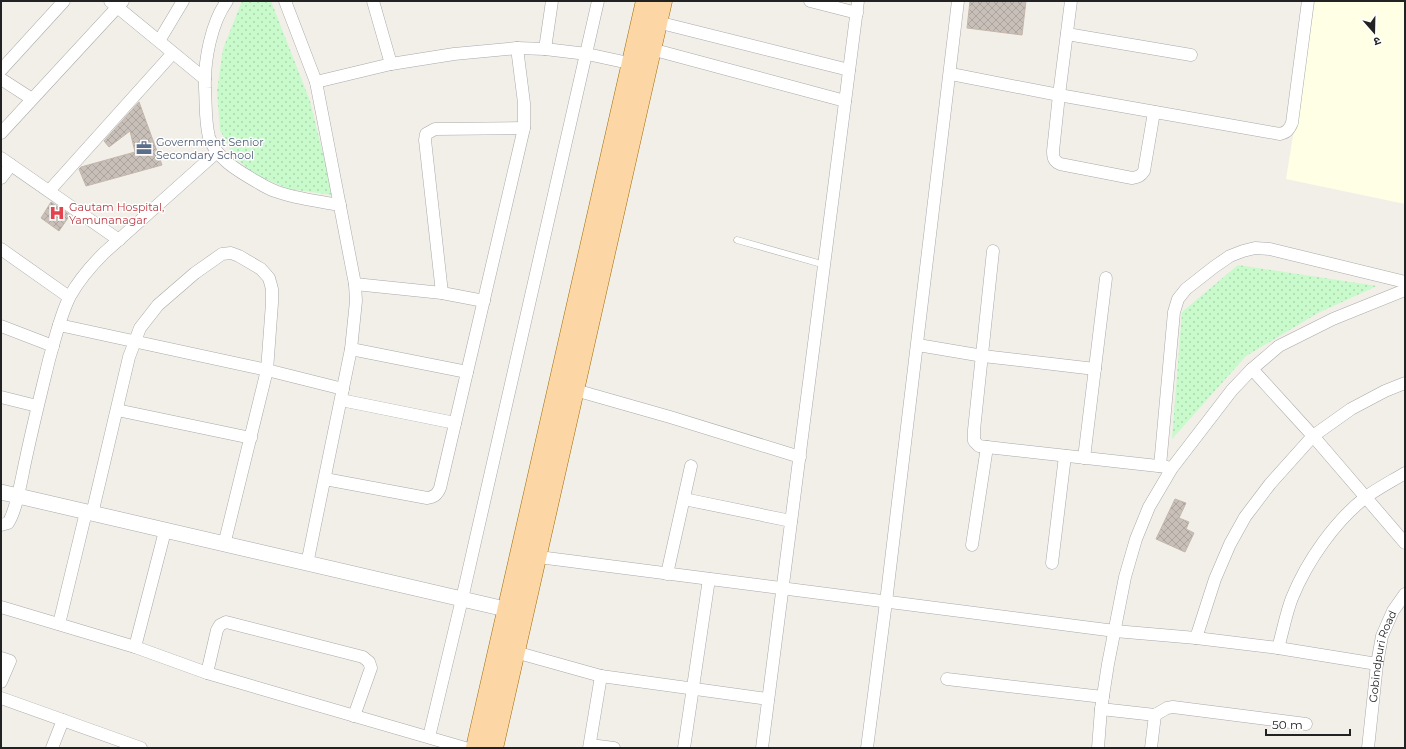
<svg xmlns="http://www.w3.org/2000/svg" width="1406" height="749" font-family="Montserrat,'Noto Sans Devanagari',sans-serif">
<defs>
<pattern id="park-dots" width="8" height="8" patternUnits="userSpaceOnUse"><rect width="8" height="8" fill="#c8facc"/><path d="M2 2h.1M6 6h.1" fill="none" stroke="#acd6af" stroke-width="1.8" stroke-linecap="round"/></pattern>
<pattern id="building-cross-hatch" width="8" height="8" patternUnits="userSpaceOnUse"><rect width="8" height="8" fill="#c7bfb8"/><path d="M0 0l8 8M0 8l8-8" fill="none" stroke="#aba49e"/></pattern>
</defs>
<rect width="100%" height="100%" fill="#f2efe9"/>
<path fill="#ffffe5" d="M1315,1H1405V204L1286,179Z"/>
<path fill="url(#park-dots)" d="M242,1H271L310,101L333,195L289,189L256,175L234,157L220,130L217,91L223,49Z
M1238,265L1377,286L1318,313L1246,356L1172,439L1182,312Z"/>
<path fill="url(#building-cross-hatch)" stroke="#c4b6ab" d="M970,1H1026L1022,35L967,28Z
M139,102L162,165L86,186L79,169L81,167L135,152L130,131L109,147L104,141Z
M51,202L70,215L59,231L41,218Z
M1175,499L1186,503L1179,518L1189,522L1186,529L1194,533L1185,552L1156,539Z"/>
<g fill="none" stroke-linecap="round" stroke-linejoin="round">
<defs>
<path id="service" d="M737,240L825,265"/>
<g id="minor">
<path d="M110,1L205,79"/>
<path d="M227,1C211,23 204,61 205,88C206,104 205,121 209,137C216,159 240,172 259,183C264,186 269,189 275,191C296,199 319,201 340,205"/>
<path d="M285,1L316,82L355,284L356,301L351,349L307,564"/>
<path d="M373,1L391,64"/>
<path d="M810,1L857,13"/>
<path d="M1071,1L1059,95L1053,151C1053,158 1054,161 1060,164L1132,178C1138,177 1141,176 1144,171L1154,112"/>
<path d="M657,22L849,70"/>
<path d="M1067,34L1191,55"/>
<path d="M159,41L183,1"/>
<path d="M545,49L552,1"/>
<path d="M651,49L845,101"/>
<path d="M1,70L64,1"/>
<path d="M951,74L1059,95L1280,134C1287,132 1289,130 1292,123L1308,1"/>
<path d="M1,79L32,99"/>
<path d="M316,82L391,64L454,54L517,48L545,49L587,54L638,65"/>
<path d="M1,133L123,1"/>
<path d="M1,158L119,240"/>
<path d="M1,178L11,165"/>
<path d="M49,191L173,53"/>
<path d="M1,249L69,297"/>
<path d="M993,251L974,430V441L979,446L987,447L1167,467"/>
<path d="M355,284L442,293L484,301"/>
<path d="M442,293L425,140L426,134L435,129L524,128"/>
<path d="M59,325L267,370L343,389"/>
<path d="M1,326L53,346"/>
<path d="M918,345L983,356L1095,369"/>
<path d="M351,349L467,372"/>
<path d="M1252,369L1313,436L1405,543"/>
<path d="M575,390L670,417L800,457"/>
<path d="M1,397L37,406"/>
<path d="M341,400L455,423"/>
<path d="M117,410L251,438"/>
<path d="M1084,458L1106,278"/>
<path d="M1160,466L1174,312L1178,299L1186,289L1214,267L1230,256L1243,251L1255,248L1270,249L1405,282"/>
<path d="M325,479L427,498C434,497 437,495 440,488L524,128V103L517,48"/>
<path d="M684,499L791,521"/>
<path d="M92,514L129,357L140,328L158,305L195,273L222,254L231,253L239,256L261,269L269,278L272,289V303L267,370L224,545"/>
<path d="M1,525L8,523C17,510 22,475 26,458C33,425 41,393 49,360C55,339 60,316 70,296C79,280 91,266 104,253L217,152"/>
<path d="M972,545L987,447"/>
<path d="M531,556L1115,631L1196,638L1278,648L1377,664"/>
<path d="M1052,563L1065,456"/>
<path d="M667,574L691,466"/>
<path d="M1,607L135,647L207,673L465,748"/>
<path d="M59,624L86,512"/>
<path d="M1196,638L1215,579L1230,544L1245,517L1270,484L1313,436L1351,409L1385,391L1405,383"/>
<path d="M135,647L165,531"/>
<path d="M1278,648C1283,631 1286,613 1292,598C1307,561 1335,521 1366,497C1378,488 1392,481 1405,473"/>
<path d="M515,652L601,676L768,699"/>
<path d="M1,658L10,661L1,682"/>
<path d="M207,673L217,630L220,625L226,622L363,657L369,662L371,668L354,716"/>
<path d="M947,679L1103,697"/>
<path d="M1,698L141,748"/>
<path d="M1101,709L1155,715L1167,708L1173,707L1306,724"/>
<path d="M429,737L462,599L598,1"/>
<path d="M590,745L614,748"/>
<path d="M52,748L63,720"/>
<path d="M589,748L601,676"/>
<path d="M684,748L709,579"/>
<path d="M762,748L858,1"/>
<path d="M867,748L886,602L958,1"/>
<path d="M1098,748L1101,709L1108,664L1125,577L1136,539L1149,507L1172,468L1232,390L1252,369L1279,346L1333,319L1405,290"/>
<path d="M1151,748L1155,715"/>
<path id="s1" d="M1368,748L1377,664L1382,636L1393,611L1405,594"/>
</g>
<path id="tertiary" d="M1,492L518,612"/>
<path id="primary" d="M476,748L646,1
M493,748L662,1"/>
</defs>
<use href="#service" stroke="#a9a9a9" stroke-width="7"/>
<use href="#minor" stroke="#a9a9a9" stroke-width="13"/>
<use href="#tertiary" stroke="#a9a9a9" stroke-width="16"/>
<use href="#primary" stroke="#a06b00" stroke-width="21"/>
<use href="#service" stroke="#fff" stroke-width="6"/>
<use href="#minor" stroke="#fff" stroke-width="12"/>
<use href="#tertiary" stroke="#fff" stroke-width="15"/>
<use href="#primary" stroke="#fcd6a4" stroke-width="20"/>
</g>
<defs>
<symbol id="office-bare" viewBox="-9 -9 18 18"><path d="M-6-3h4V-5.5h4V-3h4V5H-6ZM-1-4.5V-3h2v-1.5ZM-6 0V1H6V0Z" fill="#5c6f8a" stroke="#fff" stroke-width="2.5" paint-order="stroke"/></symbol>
<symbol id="hospital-bare" viewBox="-9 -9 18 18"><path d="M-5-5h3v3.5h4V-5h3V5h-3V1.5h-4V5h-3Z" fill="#e0444e" stroke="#fff" stroke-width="2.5" paint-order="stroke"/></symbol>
</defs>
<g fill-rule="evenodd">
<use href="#office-bare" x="133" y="137" width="22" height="22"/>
<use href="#hospital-bare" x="46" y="202" width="22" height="22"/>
</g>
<g text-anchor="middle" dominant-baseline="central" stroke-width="3" stroke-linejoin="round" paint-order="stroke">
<g font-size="11" fill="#4e5e75" stroke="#fff" text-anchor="start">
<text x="156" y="142">Government Senior<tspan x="156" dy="13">Secondary School</tspan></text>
</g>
<g font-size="11" fill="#be3a42" stroke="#fff" text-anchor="start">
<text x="69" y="207">Gautam Hospital,<tspan x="69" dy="13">Yamunanagar</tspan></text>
</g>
<g font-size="11" fill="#222" stroke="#fff">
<text stroke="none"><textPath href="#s1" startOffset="93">Gobindpuri Road</textPath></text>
</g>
</g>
<rect width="1406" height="749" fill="none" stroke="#222222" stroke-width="4"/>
<g transform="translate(1374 32) rotate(160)" stroke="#ffffff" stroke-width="3" paint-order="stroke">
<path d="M0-3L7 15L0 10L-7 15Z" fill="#222222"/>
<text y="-6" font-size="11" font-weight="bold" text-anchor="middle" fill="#222222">उ</text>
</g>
<path d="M1266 729v6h84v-6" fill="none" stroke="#222222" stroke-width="2"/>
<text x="1272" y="729" font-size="12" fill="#222222" stroke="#ffffff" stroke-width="3" paint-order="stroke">50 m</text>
</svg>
